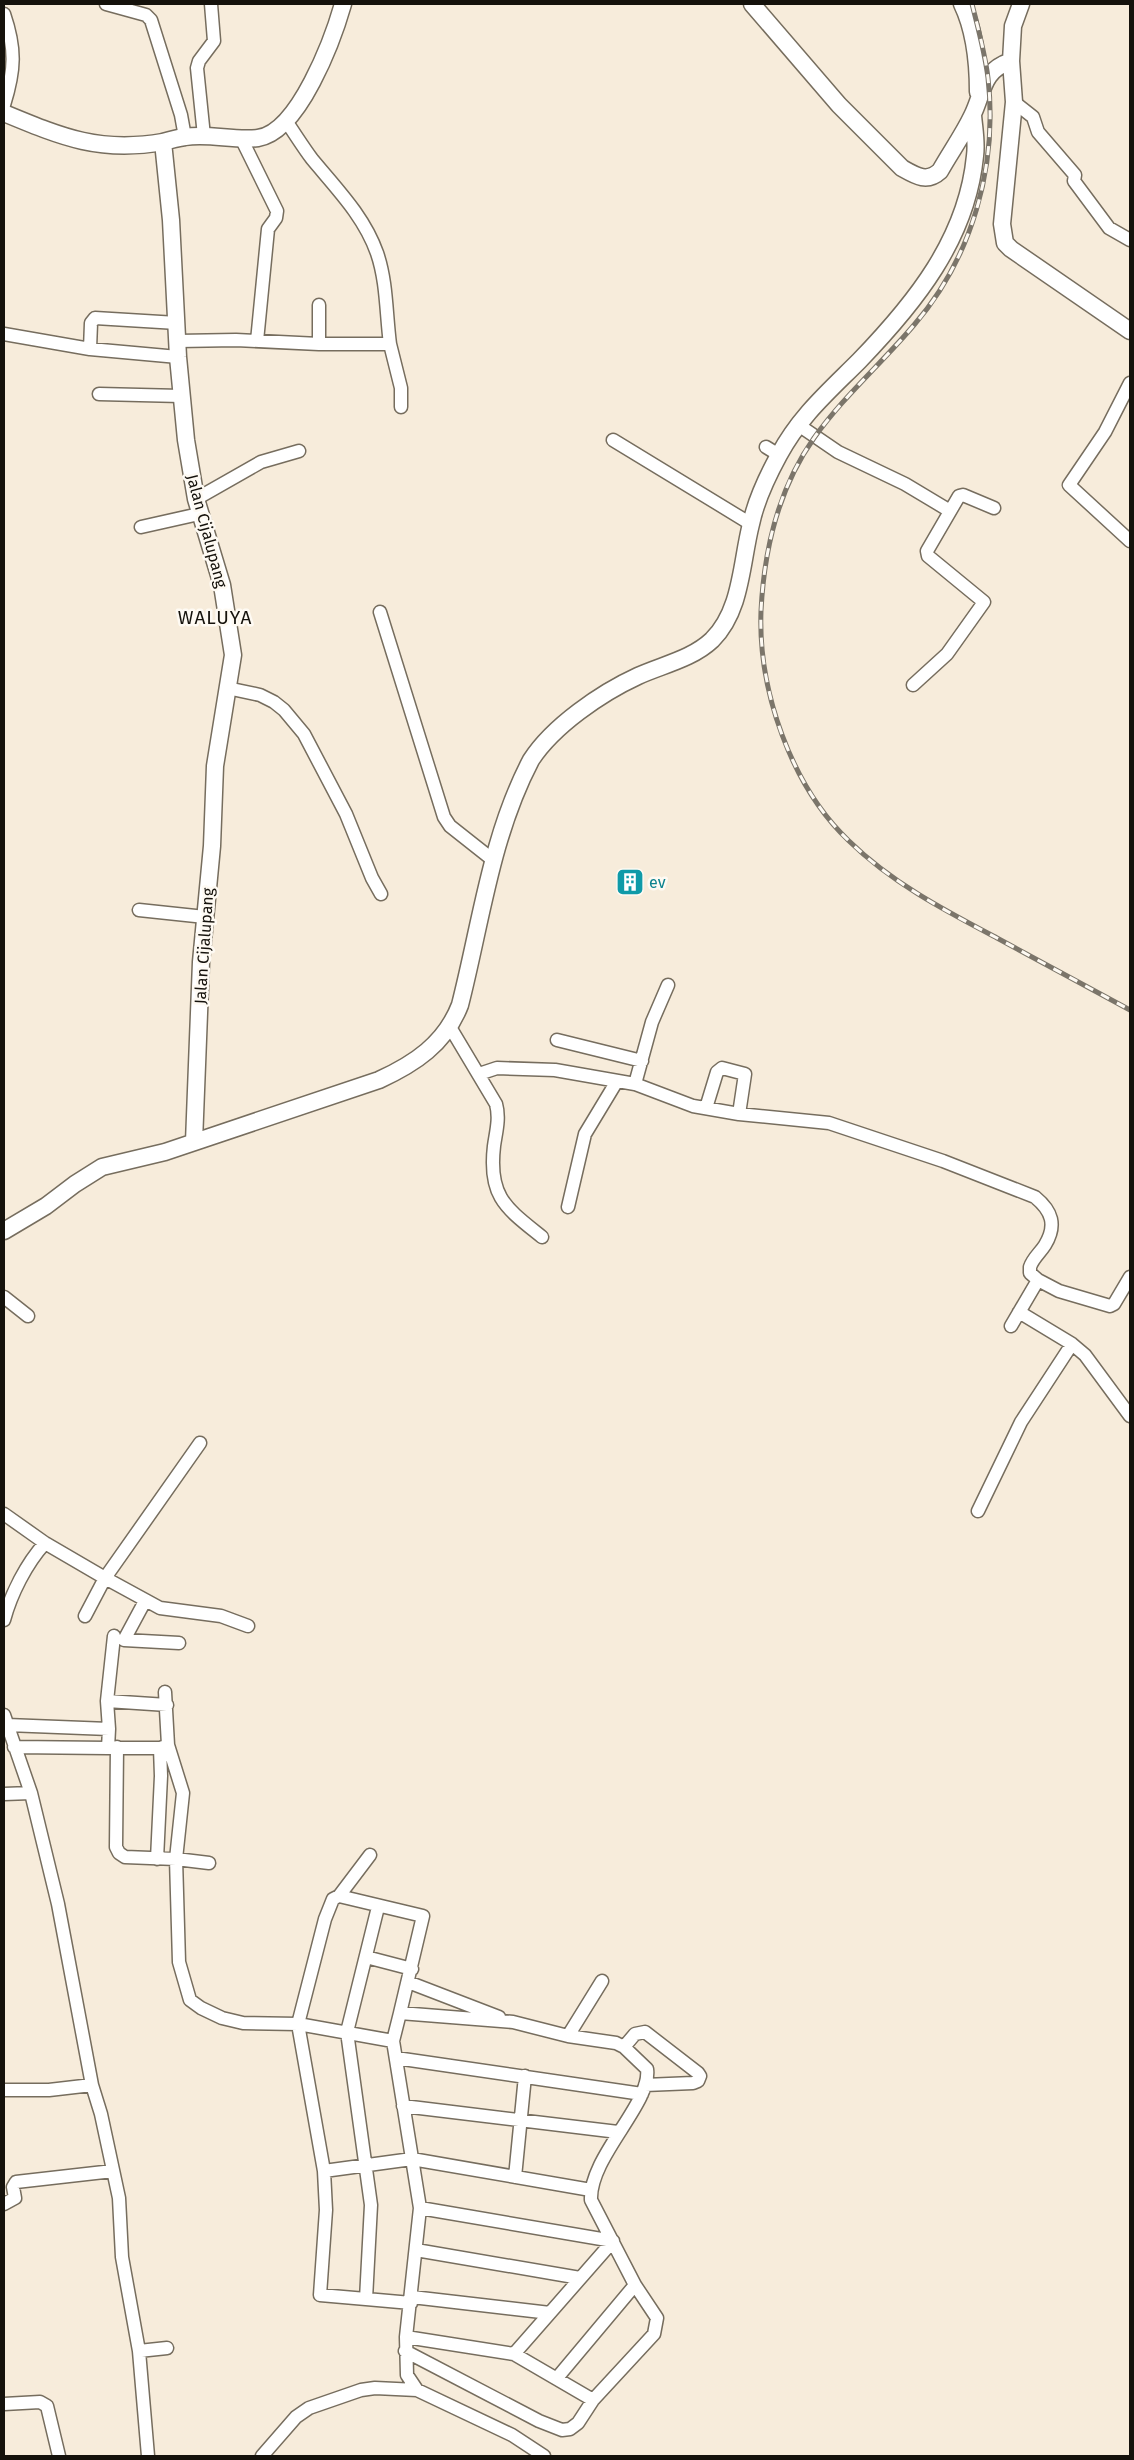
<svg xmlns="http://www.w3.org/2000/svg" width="1134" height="2460" font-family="'Fira Sans',sans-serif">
<rect width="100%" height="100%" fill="#f7ecdb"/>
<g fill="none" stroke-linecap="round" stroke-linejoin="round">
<defs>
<path id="minor" d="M106,4L146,15L151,20L181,115L185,137
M4,14C16,49 15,70 4,105
M1014,102L1033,117L1038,132L1075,175L1074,181L1109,228L1130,240
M204,136L197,68L199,61L214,41L211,4
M241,138L277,211L276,218L268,229L257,341
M4,334L90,349L91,323L95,318L177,323
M178,341L236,340L319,344H390C386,314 387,282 377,253C364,216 336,188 312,159C303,147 295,134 286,121
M319,344V305
M390,344L401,388V407
M90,349L178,357
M1130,383L1105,432L1069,485L1130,541
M99,394L181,396
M797,424L838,452L905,484L950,511
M613,440L751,524
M766,447L779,455
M196,499L261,462L299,451
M141,527L199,514
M380,612L444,817L450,826L493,860
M913,685L947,654L984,602L928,556L927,551L959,496L963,495L994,508
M227,688L260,695L274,702L284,710L304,734L346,814L372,878L381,894
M139,910L205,917
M450,1027L496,1104C500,1118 496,1132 494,1146C488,1197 506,1208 542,1237
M557,1040L642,1061
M479,1074L497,1068L555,1070L635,1084L693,1106L739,1114L829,1123L943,1161L1035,1197C1052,1211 1057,1225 1045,1245C1040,1253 1033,1258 1030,1267V1273L1038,1280L1059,1291L1110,1306L1114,1304L1130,1277
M635,1084L652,1022L668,985
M706,1108L717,1072L722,1068L745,1074L739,1114
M568,1207L585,1134L617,1081
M4,1297L28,1316
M1019,1312L1072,1344L1085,1355L1130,1416
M1011,1326L1038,1280
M978,1511L1021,1422L1072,1344
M4,1514L45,1543L105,1578L200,1443
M145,1601L124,1640L179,1643
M85,1616L105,1578L160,1608L221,1616L248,1626
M4,1620C11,1594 26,1564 45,1543
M165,1692L168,1745
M107,1701L167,1705
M4,1715L31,1793L58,1904L92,2085L101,2114L119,2198L122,2257L139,2351L148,2456
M7,1725L109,1729
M14,1747L108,1748L109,1729L107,1701L114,1636
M117,1747L116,1847L119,1853L125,1857L176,1859L209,1863
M110,1748H160L161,1776L157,1859
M160,1748L168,1745L183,1793L176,1859L179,1962L190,2000L201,2008L222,2018L243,2023L298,2024L393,2041L420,2208L406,2337L407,2375L417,2390L512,2435L544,2456
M4,1794L31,1793
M339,1896L370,1855
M378,1907L347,2032L371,2205L366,2299L411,2303
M366,1957L412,1969
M408,1982L499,2017
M400,2013L423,1916L339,1896L333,1899L325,1919L298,2024L324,2171L412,2159L591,2190
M393,2041L400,2013L513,2022L568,2036L602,1981
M624,2047L635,2034L645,2032L698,2073L700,2076L698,2081L693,2083L645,2085
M396,2058L642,2094
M4,2090H49L92,2085
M403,2106L618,2132
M324,2171L326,2210L320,2295L366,2299
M515,2177L525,2076
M4,2204L15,2198L13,2187L16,2182L113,2171
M420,2208L613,2241
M416,2250L580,2278
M412,2297L550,2313
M406,2337L514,2354L593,2400
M139,2351L167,2348
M405,2351L539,2421L562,2430L570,2429L578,2423L593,2400L654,2334L657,2318L635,2285L591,2200C589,2157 652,2103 647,2069L624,2047L616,2043L568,2036
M514,2354L613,2241
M557,2378L635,2285
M4,2404L40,2402L47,2406L59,2456
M262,2456L296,2417L309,2408L361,2390L375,2388L417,2390"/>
<path id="tertiary" d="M752,4L839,105L902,168C916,176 927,183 940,171C950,153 963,135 972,116C984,92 981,71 1011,61L1013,26L1021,4
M962,4C975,31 978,61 978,92
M1011,61L1014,102L1002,224L1005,243L1011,249L1130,331
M4,113C62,137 99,153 163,142L171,220L178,357L186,440L196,499L222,585L233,655L215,766L212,846L201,962L194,1142
M163,142C170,140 178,138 185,137C209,133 234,141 258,138C299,132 333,39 343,4
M4,1231L46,1206L75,1184L102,1167L165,1152L379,1080C414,1064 445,1044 460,1005C481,923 491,836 531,760C553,726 601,693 638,676C662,665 692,659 712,640C742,610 741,563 751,524C756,500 767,477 779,455C800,416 828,392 859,361C915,303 967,239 975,156C977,143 974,128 973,115"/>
</defs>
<use href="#minor" stroke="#766d5e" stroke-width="15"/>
<use href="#tertiary" stroke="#766d5e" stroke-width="19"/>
<use href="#minor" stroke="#fff" stroke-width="12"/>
<use href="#tertiary" stroke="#fff" stroke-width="16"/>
<defs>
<path id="rail" d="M972,4C978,28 985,53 988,78C998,166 972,258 914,325C881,364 843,397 814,438C778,489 764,550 761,611C758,690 791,786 849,841C892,883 944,910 997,938C1041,962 1086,986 1130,1010"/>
</defs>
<use href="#rail" stroke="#7b756a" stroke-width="5"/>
<use href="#rail" stroke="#fefaf3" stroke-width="3" stroke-dasharray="9" stroke-linecap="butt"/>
</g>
<defs>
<symbol id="building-square" viewBox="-11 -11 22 22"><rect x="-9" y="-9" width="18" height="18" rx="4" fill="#0f9aa8" stroke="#fefaf3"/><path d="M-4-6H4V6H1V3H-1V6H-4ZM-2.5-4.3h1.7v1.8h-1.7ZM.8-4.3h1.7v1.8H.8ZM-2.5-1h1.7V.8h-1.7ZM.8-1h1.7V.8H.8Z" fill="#fff"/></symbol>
</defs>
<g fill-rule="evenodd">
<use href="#building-square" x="614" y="866" width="32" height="32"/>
</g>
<g text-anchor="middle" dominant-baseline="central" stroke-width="5" stroke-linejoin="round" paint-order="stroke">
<g font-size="16" fill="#15120c" stroke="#fefaf3">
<text transform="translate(207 531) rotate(75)">Jalan Cijalupang</text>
<text transform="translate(204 946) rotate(-86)">Jalan Cijalupang</text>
</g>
<g font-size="16" fill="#0d838f" stroke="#fefaf3" text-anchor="start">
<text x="649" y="882">ev</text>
</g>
<g font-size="19" letter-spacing="1" fill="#15120c" stroke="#fefaf3">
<text x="215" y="617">WALUYA</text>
</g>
</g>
<rect width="1134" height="2460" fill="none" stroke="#15120c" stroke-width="10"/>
</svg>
